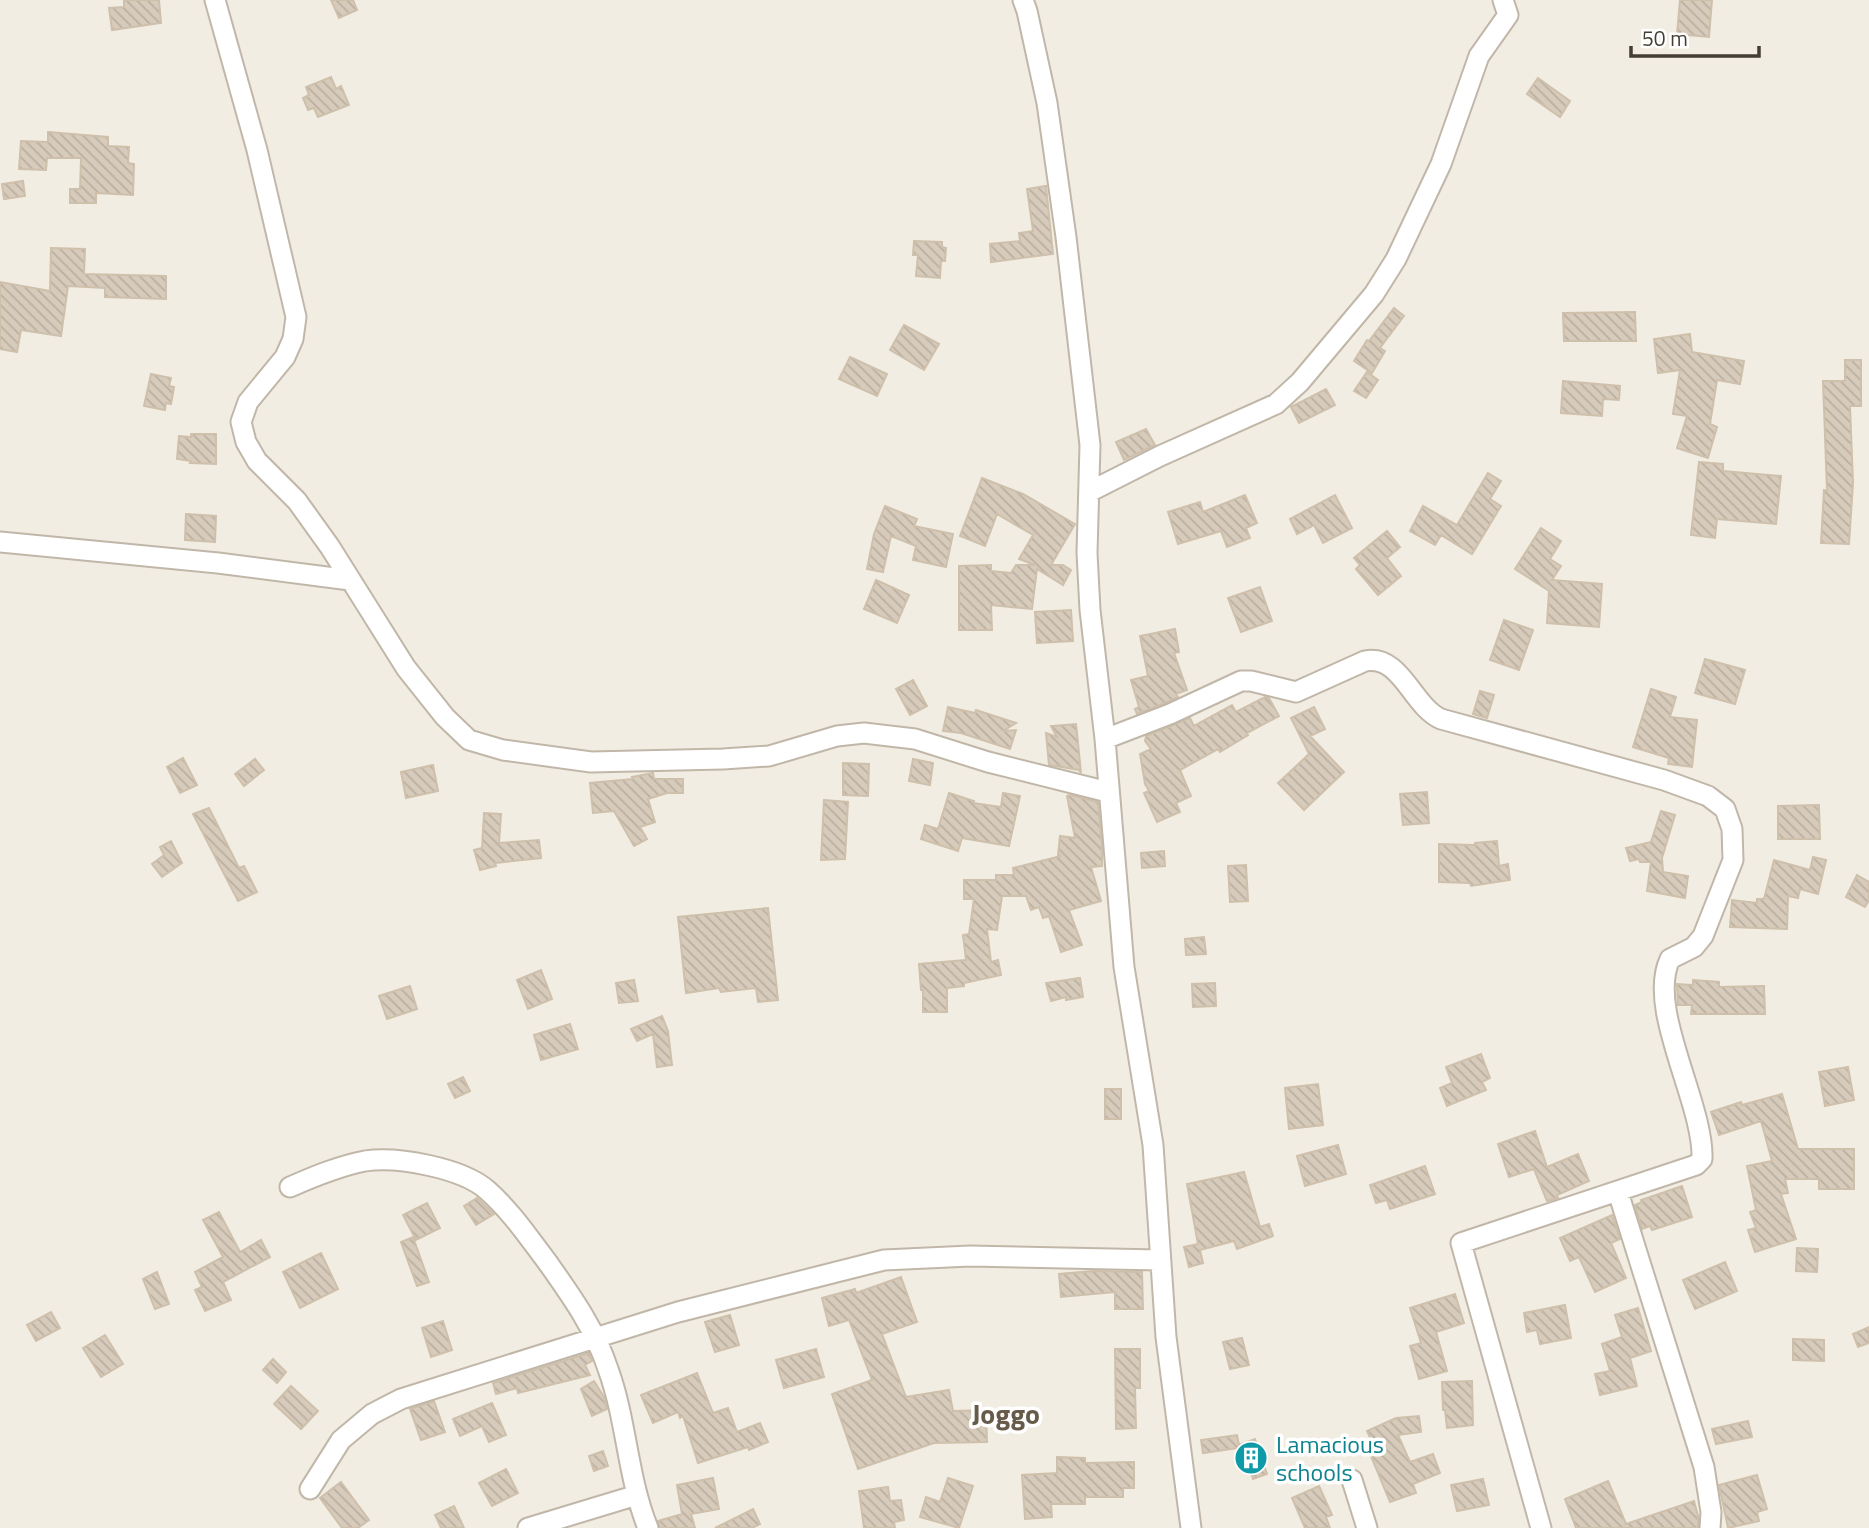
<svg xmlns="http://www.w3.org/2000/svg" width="1869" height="1528" font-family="'Titillium Web',sans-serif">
<defs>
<pattern id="building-back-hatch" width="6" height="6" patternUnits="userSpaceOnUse" patternTransform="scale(1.75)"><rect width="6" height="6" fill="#d7cbbb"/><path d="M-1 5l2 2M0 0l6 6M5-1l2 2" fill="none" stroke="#baafa1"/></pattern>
</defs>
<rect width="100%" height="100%" fill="#f2ede3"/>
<path fill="url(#building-back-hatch)" stroke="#cfc0ab" stroke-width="2" d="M124,0H159L161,23L112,30L109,8L124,7Z
M331,0H353L357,10L339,18Z
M1680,0H1712L1709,37L1677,34Z
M331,77L336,89L341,86L349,105L318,117L314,108L308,110L303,98L309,95L306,87Z
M1538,78L1570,101L1560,117L1527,94Z
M48,132L108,137V146L129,147L128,163L134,164L133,195L96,193V203H70V189H80L81,158H47L46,170L19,169L21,141L48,142Z
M23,181L25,196L4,199L2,184Z
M1046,186L1053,254L991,262L990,244L1020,241L1019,233L1033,231L1027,189Z
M914,241L942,242V247L946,248L945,261H941L940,278L916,276L918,255H913Z
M51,248L85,249L84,274L166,276V299L105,297V288L68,286L61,336L21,330L17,352L0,349V282L50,291Z
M1394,308L1404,316L1380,348L1385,351L1372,373L1354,361L1367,340L1369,341Z
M1635,312L1636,341H1564L1563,313Z
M904,325L939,344L924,370L890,350Z
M1690,334L1692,352L1744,361L1740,384L1717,380L1710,424L1717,427L1708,458L1677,448L1687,416L1673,414L1680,370L1658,373L1654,339Z
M850,357L887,374L877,396L839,379Z
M1845,360H1861V406H1850L1853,483L1849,544L1821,543L1824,490L1827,491L1823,381H1845Z
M1367,372L1378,380L1366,398L1354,391Z
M151,374L171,378L169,386L174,387L171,404L166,403L165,410L144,406Z
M1563,381L1620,386L1619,400L1603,399L1602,416L1561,413Z
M1326,389L1335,405L1299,423L1291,407Z
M1146,429L1155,445L1124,460L1116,442Z
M191,434H216V464L190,463L191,461L177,459L179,436L191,437Z
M1699,462L1723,464V471L1781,476L1776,524L1717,519L1715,538L1691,535Z
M1488,473L1501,481L1490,499L1501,506L1472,554L1441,535L1435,545L1410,531L1423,506L1457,525Z
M982,478L1023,494L1075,524L1051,565H1063L1071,570L1063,585L1037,569L1032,609L991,605L992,630H959V566L991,565V571L1011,573L1016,565H1035L1019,559L1033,535L997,514L985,546L960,536Z
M1245,495L1257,523L1246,528L1250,538L1227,547L1221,531L1178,544L1168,512L1200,502L1203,512Z
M1335,495L1352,528L1323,543L1314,525L1297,534L1290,519Z
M885,506L917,519L914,526L953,534L946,567L913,560L916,546L891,536L883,572L867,569L874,534Z
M186,514L216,516L215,542L185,540Z
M1541,528L1561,541L1550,559L1561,566L1552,580L1602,584L1599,627L1547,623L1549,591L1515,569Z
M1387,531L1400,547L1387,558L1401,576L1378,595L1356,569L1360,565L1354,558Z
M876,580L909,595L897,623L864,609Z
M1260,587L1272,621L1241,632L1228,598Z
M1071,610L1073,641L1037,643L1035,612Z
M1504,620L1533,630L1519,670L1490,660Z
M1175,629L1179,652L1174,653L1187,690L1176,694L1178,697L1165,703L1137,714L1135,709L1139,707L1131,680L1148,676L1140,636Z
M1705,659L1745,670L1735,704L1695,693Z
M913,680L927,706L910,715L896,689Z
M1651,689L1676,697L1670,717L1697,720L1692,767L1668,764L1669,758L1633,747Z
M1480,691L1494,695L1487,718L1473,714Z
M1265,697L1269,698L1279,716L1247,733L1248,735L1220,752L1218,749L1180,770L1191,796L1176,803L1180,812L1157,822L1144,793L1149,791L1145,784L1140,754L1151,749L1145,741L1146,736L1190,718L1194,726L1232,705L1236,712Z
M948,707L975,713L976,710L1016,723L1003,731L1016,730L1010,749L961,733L943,731Z
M1314,707L1325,729L1310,736L1344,772L1304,810L1278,783L1309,754L1291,718Z
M1076,724L1078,743L1081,773L1079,770L1049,765L1046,733L1057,737L1051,726Z
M183,758L197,785L180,793L167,767Z
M255,759L264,770L244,786L235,774Z
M913,759L933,763L930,785L909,781Z
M843,763L869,764L868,796L843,795Z
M433,765L438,791L406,798L401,772Z
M653,773L654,779H683V793H667L648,799L655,822L640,827L647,839L634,846L614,811L593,813L590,783L633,779L632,777Z
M1427,792L1429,823L1403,825L1400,794Z
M949,793L974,801L973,803L1001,807L1003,793L1020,796L1009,846L962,838L958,851L921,839L925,825L938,829Z
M1070,795L1098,802L1102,846V866L1091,867L1101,901L1069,910L1082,945L1061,952L1049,916L1043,918L1039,907L1031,910L1026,896H1002L997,930L987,929L991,962L998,960L1001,975L964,983V986L947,988V1012H923V990H921L919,964L966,960L963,935L969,934L974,899H964V880H996V875H1014L1013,868L1061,856H1058L1060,836L1075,838L1067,796Z
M824,800L848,802L845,859L821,860Z
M1819,805L1820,839H1778V806Z
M209,808L239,868L244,866L257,892L238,901L193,814Z
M1661,811L1675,815L1662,858L1663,872L1688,876L1685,898L1647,891L1651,862H1640L1639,859L1630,861L1626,848L1651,842Z
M484,813L501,814L499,843L539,840L541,858L495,863L496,866L480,870L474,850L482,848Z
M171,841L182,863L162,877L152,864L164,855L160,847Z
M1497,841L1499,866L1508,864L1510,880L1471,886L1470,883L1439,882V844L1475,845V843Z
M1164,851L1165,866L1142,868L1141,853Z
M1813,857L1826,860L1818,894L1800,889L1798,898L1788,896L1787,929L1730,927L1732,900L1757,903V899H1764L1774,860L1810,870Z
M1246,865L1248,901L1230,902L1228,866Z
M1857,875L1869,882V900L1865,907L1846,897Z
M768,908L778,1000L758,1002L756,988L721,992L719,988L686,993L678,917Z
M1204,937L1206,954L1186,955L1185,939Z
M541,970L552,999L528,1009L517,980Z
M1080,978L1083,997L1066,1000V997L1051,1001L1046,983Z
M634,980L638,1001L619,1003L616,983Z
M1693,980L1719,982V987L1764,986L1765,1014H1691L1692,1005H1678L1677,984L1693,985Z
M1215,983L1216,1006L1193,1007L1192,984Z
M410,986L417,1009L387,1019L379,996Z
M662,1016L668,1031L672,1065L657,1067L653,1034L637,1041L631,1029Z
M570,1024L578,1049L541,1060L534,1035Z
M1481,1054L1490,1078L1482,1082L1486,1090L1447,1106L1440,1088L1452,1083L1446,1067Z
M1848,1067L1854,1100L1825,1106L1819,1072Z
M463,1077L470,1091L455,1098L448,1084Z
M1318,1084L1323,1125L1289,1129L1285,1088Z
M1105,1089H1121V1119H1105Z
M1782,1094L1798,1149H1854V1189H1819V1179H1785L1788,1193L1781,1194L1796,1239L1755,1252L1748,1230L1756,1228L1750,1212L1756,1210L1747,1166L1772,1161L1761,1121L1719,1135L1711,1112L1741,1102L1742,1105Z
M1535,1131L1547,1167L1578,1154L1589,1181L1557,1195L1558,1198L1547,1201L1534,1169L1509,1177L1498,1144Z
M1338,1145L1346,1174L1305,1186L1297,1156Z
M1425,1166L1435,1194L1390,1209L1387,1200L1376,1203L1370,1185Z
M1244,1172L1260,1227L1269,1224L1273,1236L1237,1249L1234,1241L1200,1250L1203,1263L1189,1267L1184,1247L1198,1244L1187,1184Z
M1682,1186L1692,1217L1652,1230L1650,1226L1642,1229L1635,1205L1642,1202L1641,1200Z
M477,1198L494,1214L476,1225L464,1206Z
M427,1203L440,1228L416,1240L403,1215Z
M219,1212L240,1252L261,1240L270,1257L223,1282L231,1300L205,1311L195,1290L202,1287L195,1272L223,1257L203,1220Z
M1612,1215L1620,1239L1611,1243L1626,1278L1595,1292L1579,1257L1570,1261L1560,1238Z
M413,1237L429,1282L417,1286L401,1242Z
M1797,1248L1818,1249L1817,1272L1796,1271Z
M321,1253L338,1289L300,1308L283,1272Z
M1725,1262L1737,1291L1695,1309L1683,1280Z
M1093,1271L1142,1272L1143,1309H1115V1292L1061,1297L1059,1274Z
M157,1272L169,1304L155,1309L143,1279Z
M901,1277L917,1322L882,1334L906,1397L949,1390L953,1411L986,1410L987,1442L934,1443L858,1469L832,1394L872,1380L849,1320L829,1326L822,1298L855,1289L856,1293Z
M1455,1294L1464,1323L1436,1332L1447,1371L1419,1379L1410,1346L1421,1343L1410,1308Z
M1565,1305L1571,1338L1540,1344L1537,1330L1527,1332L1524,1313Z
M1638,1308L1651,1351L1630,1358L1637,1386L1600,1395L1595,1374L1610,1371L1602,1344L1622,1337L1615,1315Z
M51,1312L60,1328L36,1341L27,1325Z
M730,1315L739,1345L715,1352L705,1322Z
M443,1321L452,1350L431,1357L422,1328Z
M1869,1327V1343L1858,1347L1853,1334Z
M105,1335L123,1364L101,1377L83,1348Z
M1242,1338L1249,1365L1230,1369L1223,1342Z
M1793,1339L1824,1340V1361L1793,1360Z
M816,1349L824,1377L784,1388L776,1360Z
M1115,1349H1140V1388H1135L1136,1428L1116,1429Z
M589,1353L592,1361L585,1365L590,1375L518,1393L517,1388L496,1394L493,1383Z
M273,1359L286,1372L277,1383L263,1370Z
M697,1373L713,1413L728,1408L737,1432L760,1423L768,1442L749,1450L748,1447L698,1463L683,1416L680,1418L678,1412L653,1423L641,1395Z
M594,1381L604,1397L607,1409L592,1416L581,1389Z
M1472,1381L1473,1425L1447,1428L1445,1410H1443L1442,1382Z
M291,1386L318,1411L301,1429L274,1404Z
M434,1401L445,1432L421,1440L410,1409Z
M492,1403L506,1435L489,1442L482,1426L460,1436L453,1419Z
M1419,1416L1421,1432L1398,1435L1410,1462L1433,1454L1440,1473L1413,1484L1416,1493L1390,1502L1366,1444L1372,1442L1367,1431L1396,1418Z
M1748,1421L1752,1437L1716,1444L1712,1429Z
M1237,1435L1239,1445L1255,1439L1267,1474L1253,1479L1248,1464L1243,1465L1238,1448L1203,1453L1201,1440Z
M603,1451L608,1466L594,1471L589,1456Z
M1057,1457L1085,1458V1463L1134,1462V1488H1123V1497H1085V1504H1051L1052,1517L1025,1519L1022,1475L1057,1473Z
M506,1469L518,1493L492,1506L479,1483Z
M1757,1475L1767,1509L1757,1512L1759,1521L1728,1528L1719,1485Z
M713,1478L719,1509L691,1514L695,1528H660L658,1521L682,1514L677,1485Z
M948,1478L973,1486L959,1528L920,1517L926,1497L940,1502Z
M1483,1479L1489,1505L1457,1511L1451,1485Z
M1608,1481L1626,1524L1694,1501L1698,1516V1528H1576L1565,1499Z
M341,1482L369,1520L358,1528H342L320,1498Z
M1319,1486L1332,1515L1326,1517L1330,1528H1305L1292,1498Z
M888,1487L890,1501L901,1500L904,1520L894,1522L895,1528H864L859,1491Z
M454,1506L464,1528H441L435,1515Z
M753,1509L760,1524L752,1528H715Z"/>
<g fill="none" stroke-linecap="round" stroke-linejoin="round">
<defs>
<path id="minor" d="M215,0L257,150L296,317L293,339L285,357L248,402L241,422L246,442L257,461L297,501L330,547L406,668L445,717L469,740L503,750L591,762L723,759L769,756L837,736L864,733L915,739L988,762L1108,792
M1023,0L1027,11L1047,103L1066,237L1090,445L1087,553L1090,610L1105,739L1124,967L1153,1145L1166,1337L1191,1528
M1089,492L1160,456L1276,404L1300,382L1374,294L1396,259L1441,164L1479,56L1508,15L1503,0
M0,542L218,563L350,580
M1105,739L1170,714L1241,681H1251L1296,692L1365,661C1401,654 1412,706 1441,719L1664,780L1708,796L1725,809L1732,829L1733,860L1703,936L1694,947L1670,959C1646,1009 1704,1103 1702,1159L1696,1165L1461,1243L1541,1528
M290,1187C315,1176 339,1166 365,1161C397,1156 462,1168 487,1190C511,1211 529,1238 548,1263C572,1297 595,1329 608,1369C627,1421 627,1476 648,1528
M1618,1192L1704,1467L1711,1512L1710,1528
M1352,1480L1367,1528
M310,1489L341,1440L372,1414L401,1399L678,1312L884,1260L970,1256L1159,1260
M528,1528L637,1495"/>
</defs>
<use href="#minor" stroke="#c1b7a8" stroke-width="23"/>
<use href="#minor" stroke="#fff" stroke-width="19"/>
</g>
<defs>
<symbol id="building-disc" viewBox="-11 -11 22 22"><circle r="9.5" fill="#0f9aa8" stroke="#fff"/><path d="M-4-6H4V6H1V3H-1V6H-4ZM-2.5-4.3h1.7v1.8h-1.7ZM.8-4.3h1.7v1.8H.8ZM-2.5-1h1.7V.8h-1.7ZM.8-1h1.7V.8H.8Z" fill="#fff"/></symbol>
</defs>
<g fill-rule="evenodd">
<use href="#building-disc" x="1232" y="1439" width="38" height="38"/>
</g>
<g text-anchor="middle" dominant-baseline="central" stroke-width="7" stroke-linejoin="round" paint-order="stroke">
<g font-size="24" fill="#0d838f" stroke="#fff" text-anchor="start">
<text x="1276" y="1444">Lamacious<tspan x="1276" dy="28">schools</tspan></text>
</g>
<g font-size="28" font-weight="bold" fill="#675a4a" stroke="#fff">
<text x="1006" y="1413">Joggo</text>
</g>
</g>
<path d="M1631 46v10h128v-10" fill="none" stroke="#443d33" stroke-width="3.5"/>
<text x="1642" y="46" font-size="21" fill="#443d33" stroke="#ffffff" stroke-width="5" paint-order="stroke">50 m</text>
</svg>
